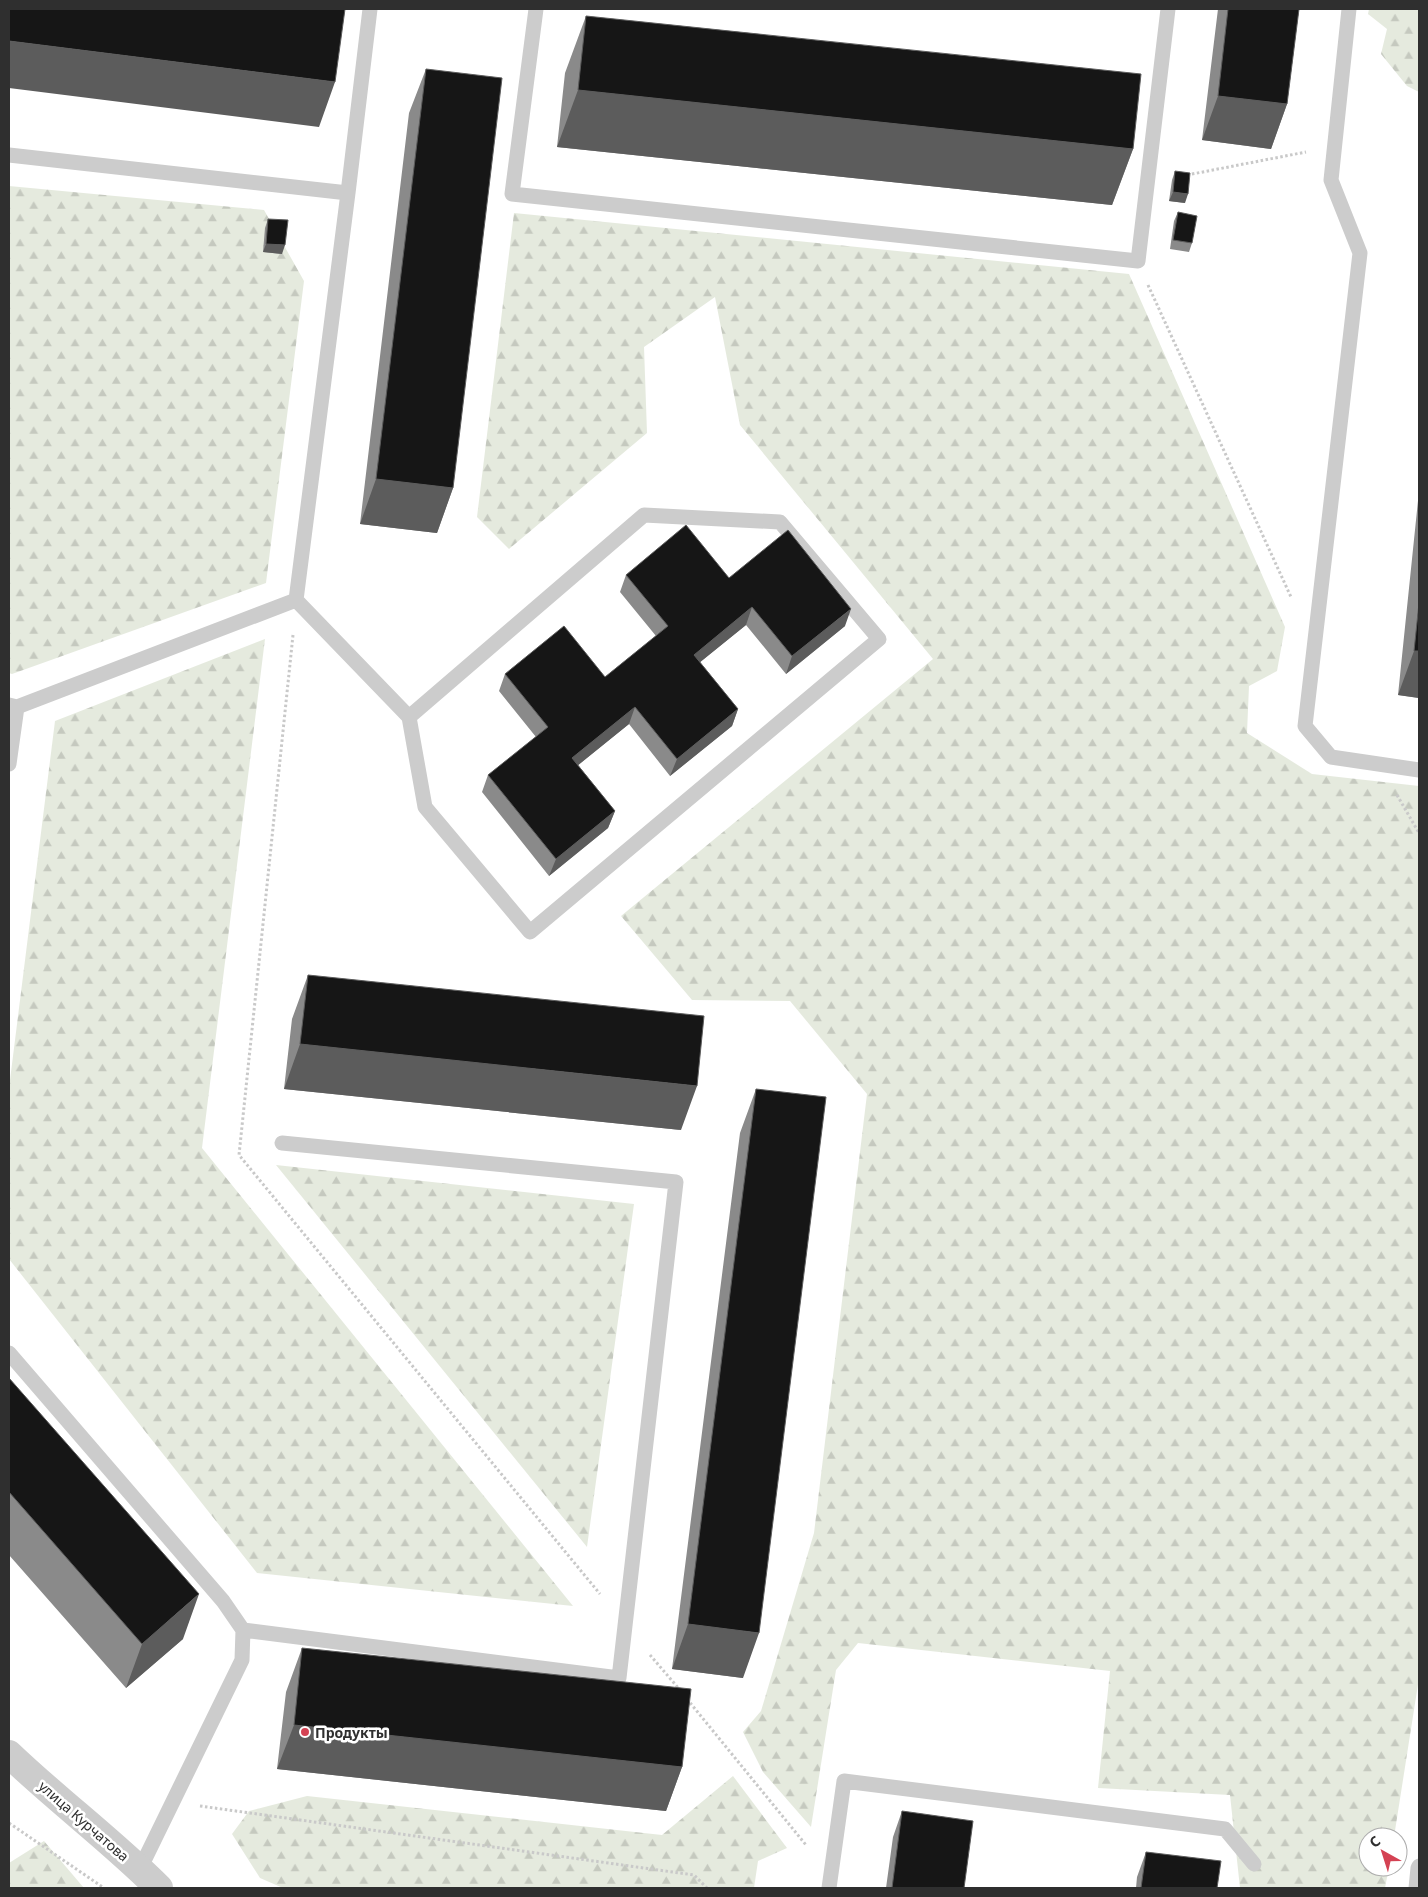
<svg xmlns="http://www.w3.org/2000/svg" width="1428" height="1897" font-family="'Noto Sans',sans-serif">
<defs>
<pattern id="forest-firs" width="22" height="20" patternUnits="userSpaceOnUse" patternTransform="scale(1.25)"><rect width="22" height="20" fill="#e5eade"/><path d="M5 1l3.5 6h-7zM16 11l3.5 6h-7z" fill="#c5c9bf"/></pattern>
</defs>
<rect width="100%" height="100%" fill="#fff"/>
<path fill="url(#forest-firs)" d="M1369,9H1419V92L1407,86L1381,54L1387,29L1368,14Z
M9,186L264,210L304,281L266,583L12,674L9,673Z
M514,213L1129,274L1285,627L1277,671L1249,686L1247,733L1312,774L1419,786V1678L1394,1837H1368V1867H1389L1385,1888H1240L1230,1795L1098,1788L1110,1671L858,1643L836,1670L811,1827L763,1772L743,1732L761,1711L814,1533L867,1094L790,1001L692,1000L621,916L933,659L740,425L715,297L644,347L647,433L509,549L477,517Z
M265,639L202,1148L573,1606L257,1573L9,1259V1088L55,721Z
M276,1165L634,1204L587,1547Z
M733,1776L787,1848L758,1861L754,1888H283L260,1878L232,1834L249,1811L307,1796L662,1835Z
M44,1841L84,1888H9V1863Z"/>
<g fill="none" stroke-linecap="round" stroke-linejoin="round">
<path stroke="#c9c9c9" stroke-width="3" stroke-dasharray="2.5 2.5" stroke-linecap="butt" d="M1187,175L1306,152
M1148,285L1291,597
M293,635L239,1155L600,1594
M1397,795L1419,833
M650,1655L680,1690
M687,1699L806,1845
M200,1806L694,1875L707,1888
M9,1823L104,1888"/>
<path stroke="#ccc" stroke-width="15" d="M536,9L512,194L1138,261L1168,9
M1349,9L1331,180L1360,253L1305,726L1331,757L1419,770
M9,155L348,193L370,9
M348,193L296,600L409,717L425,807L530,932L879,639L780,522L644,515L409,717
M9,705L17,707L9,764
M17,707L296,600
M9,1353L223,1601L243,1630L242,1660L140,1869
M243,1630L619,1678L676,1182L282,1143
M829,1888L844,1781L1225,1829L1254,1864
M1416,1888L1418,1868L1419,1866"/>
<path stroke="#ccc" stroke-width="28" d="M9,1754C57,1800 112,1841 159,1888"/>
</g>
<path fill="#8a8a8a" d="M1218,9H1299L1287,104L1271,149L1202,140Z
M586,16L1133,149L1112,205L557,147L565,73Z
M426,69L453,488L437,533L360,524L409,113Z
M1175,171L1185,203L1169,201L1172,180Z
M1178,212L1192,243L1189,252L1170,249L1174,221Z
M268,219L282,254L263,252L265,228Z
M1419,491V698L1398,695Z
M626,575L729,578L845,626L786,674L746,625L700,662L738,709L732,726L670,776L629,724L578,765L615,811L608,828L549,876L482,792L488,775L536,737L499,691L505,674L605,677L656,636L620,592Z
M308,975L681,1130L284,1089L292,1019Z
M756,1089L743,1678L672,1669L740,1133Z
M9,1378L183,1639L126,1688L9,1555Z
M302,1648L682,1767L666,1811L277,1769L286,1692Z
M902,1811L964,1888H886L893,1837Z
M1146,1852L1217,1888H1136L1137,1877Z"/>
<path fill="#5c5c5c" d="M9,41L335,82L319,127L9,88Z
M578,90L1133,149L1112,205L557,147Z
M1218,96L1287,104L1271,149L1202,140Z
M1173,192L1188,194L1185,203L1169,201Z
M266,244L285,245L282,254L263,252Z
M376,479L453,488L437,533L360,524Z
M752,607L746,625L688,672L694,655Z
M851,609L845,626L786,674L792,656Z
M1414,651H1419V698L1398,695Z
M635,707L629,724L566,775L572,758Z
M738,709L732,726L670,776L677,759Z
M615,811L608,828L549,876L556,859Z
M300,1044L697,1086L681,1130L284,1089Z
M199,1594L183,1639L126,1688L142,1644Z
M688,1624L759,1633L743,1678L672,1669Z
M294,1725L682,1767L666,1811L277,1769Z"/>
<path fill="#161616" stroke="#5c5c5c" d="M9,9H345L335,82L9,41Z
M1228,9H1299L1287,104L1218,96Z
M586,16L1141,74L1133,149L578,90Z
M426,69L502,78L453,488L376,479Z
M1175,171L1190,173L1188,194L1173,192Z
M1178,212L1197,216L1192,243L1173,240Z
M268,219L288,220L285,245L266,244Z
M686,525L729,578L788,530L851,609L792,656L752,607L694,655L738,709L677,759L635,707L572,758L615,811L556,859L488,775L548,727L505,674L564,626L605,677L668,626L626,575Z
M1419,603V651H1414Z
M308,975L704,1016L697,1086L300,1044Z
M756,1089L826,1097L759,1633L688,1624Z
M9,1378L199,1594L142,1644L9,1492Z
M302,1648L691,1689L682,1767L294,1725Z
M902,1811L973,1821L964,1888H892Z
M1146,1852L1221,1861L1217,1888H1141Z"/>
<circle fill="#d44253" stroke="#fff" stroke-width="2" cx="305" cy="1732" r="5"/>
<g text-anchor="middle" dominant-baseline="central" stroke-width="5" stroke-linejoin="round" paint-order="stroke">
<g font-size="14" font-weight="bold" fill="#2f2f2f" stroke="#fff" text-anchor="start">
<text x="315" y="1732">Продукты</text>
</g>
<g font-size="14" fill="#2f2f2f" stroke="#fff">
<text transform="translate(84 1821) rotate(41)">улица Курчатова</text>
</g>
</g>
<rect width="1428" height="1897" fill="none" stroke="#2f2f2f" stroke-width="20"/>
<g transform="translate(1383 1852) rotate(321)"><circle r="24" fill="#ffffff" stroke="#acacac"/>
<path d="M0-4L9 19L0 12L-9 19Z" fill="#d44253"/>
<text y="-8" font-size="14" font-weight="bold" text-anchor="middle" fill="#2f2f2f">С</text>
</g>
</svg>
